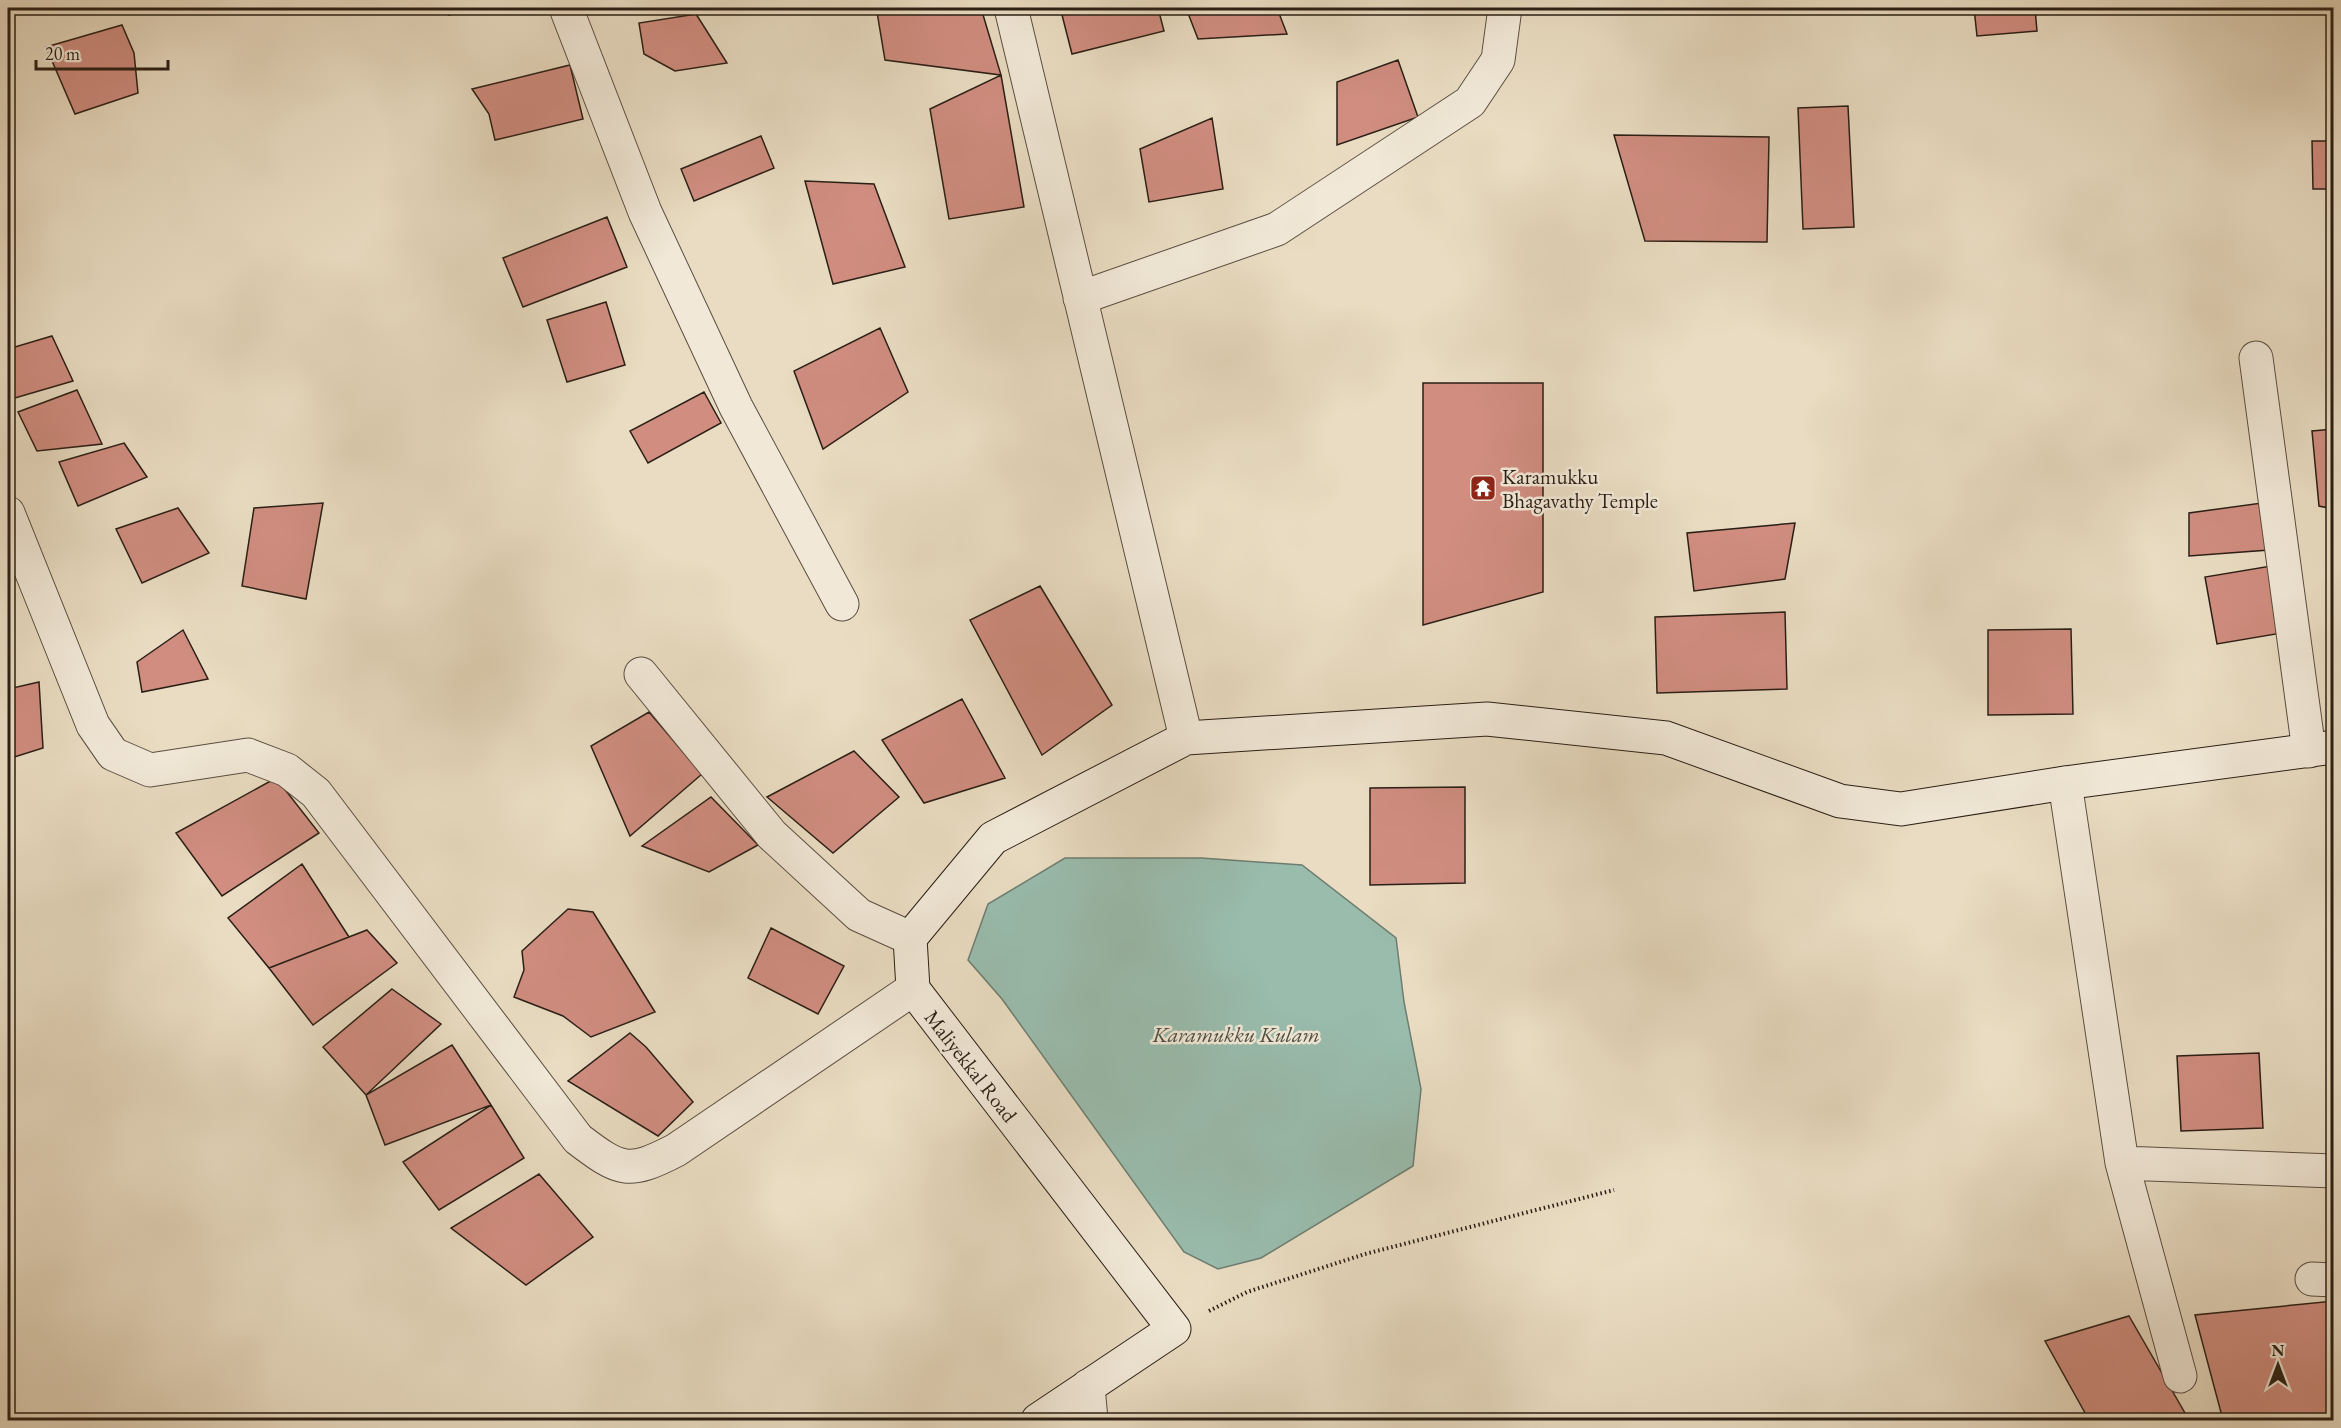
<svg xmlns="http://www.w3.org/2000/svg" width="2341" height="1428" font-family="'EB Garamond',serif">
<rect width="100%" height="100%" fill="#e9dcc2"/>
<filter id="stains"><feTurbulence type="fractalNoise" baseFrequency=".00333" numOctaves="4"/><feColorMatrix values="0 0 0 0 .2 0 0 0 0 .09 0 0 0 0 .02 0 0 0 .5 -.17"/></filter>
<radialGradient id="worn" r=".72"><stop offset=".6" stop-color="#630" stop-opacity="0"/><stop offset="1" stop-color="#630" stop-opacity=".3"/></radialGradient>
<path fill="#99bcad" stroke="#6d7d70" stroke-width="1.5" d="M1065,858H1201L1302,865L1396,938L1404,1002L1421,1089L1413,1166L1261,1258L1218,1269L1184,1252L1002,999L968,960L988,904Z"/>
<path fill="#d08d80" stroke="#2a1f15" stroke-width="1.5" d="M446,8H474L449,15Z
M891,8H981L1001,75L885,60L877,12Z
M1075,8H1158L1164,31L1072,54L1061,11Z
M1186,8H1277L1287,34L1198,39Z
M1974,8H2035L2037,31L1977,36Z
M696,14L727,63L675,71L644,54L639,23Z
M122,25L134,53L138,93L75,114L46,47Z
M1398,60L1418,117L1337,145V82Z
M570,65L583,119L495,140L489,114L472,89Z
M1001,75L1024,207L949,219L930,109Z
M1848,106L1854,227L1803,229L1798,108Z
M1212,118L1223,189L1149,202L1140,149Z
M1614,135L1769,137L1767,242L1645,241Z
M761,136L774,168L694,201L681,169Z
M2312,141H2334V189H2313Z
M805,181L874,184L905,267L833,284Z
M607,217L627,267L523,307L503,258Z
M606,302L625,365L567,382L547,320Z
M880,328L908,392L823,449L794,371Z
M52,336L73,381L8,400V349Z
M1423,383H1543V592L1423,625Z
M77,390L102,444L37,451L18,412Z
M704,392L721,423L648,463L630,431Z
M2334,429V509L2319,506L2312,431Z
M124,443L147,477L78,506L59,462Z
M2269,502V550L2189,556V513Z
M323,503L306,599L242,586L254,508Z
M178,508L209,553L142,583L116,529Z
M1795,523L1785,579L1694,591L1687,533Z
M2271,566L2282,633L2217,644L2205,577Z
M1040,586L1112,705L1042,755L970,620Z
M1785,612L1787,689L1657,693L1655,617Z
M2071,629L2073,714L1988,715V630Z
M183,630L208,679L142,692L137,662Z
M39,682L43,748L8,759V689Z
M962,699L1005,778L924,803L882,740Z
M649,712L702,774L630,836L591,746Z
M854,751L899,797L833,853L767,797Z
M276,778L319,833L222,896L176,833Z
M1465,787V883L1370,885V788Z
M711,797L758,845L709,872L642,846Z
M302,864L349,937L269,968L228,918Z
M568,909L593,912L655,1012L591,1037L563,1016L514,997L524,970L522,951Z
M771,928L844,966L818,1014L748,978Z
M367,930L397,963L313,1025L269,968Z
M392,989L441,1024L366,1095L323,1047Z
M630,1033L646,1047L693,1102L658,1136L568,1081Z
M452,1045L491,1105L385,1145L366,1095Z
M2259,1053L2263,1128L2181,1131L2177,1056Z
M491,1105L524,1158L439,1210L403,1162Z
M539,1174L593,1237L526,1285L451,1228Z
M2334,1301V1420H2223L2195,1315Z
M2129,1316L2189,1420H2089L2045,1341Z"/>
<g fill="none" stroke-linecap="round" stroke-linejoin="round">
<defs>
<path id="street" d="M566,8L645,212L736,407L842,604
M1011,8L1186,738
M1080,298L1277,229L1470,102L1498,60L1505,8
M2256,358L2309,751
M8,513L93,725L113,754L150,770L248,755L287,770L316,793L578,1139C620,1171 628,1175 676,1150L913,989
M641,674L772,835L859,915L910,938
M2065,783L2122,1163L2180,1376
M2122,1163L2334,1171
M2312,1279L2334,1280
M1088,1386L1091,1420"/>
<path id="secondary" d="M1038,1420L1174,1329L913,989L910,938L993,838L1186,738L1487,719L1666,738L1840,801L1901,809L2065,783L2334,747"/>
</defs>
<use href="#street" stroke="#5a4e40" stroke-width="35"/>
<use href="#secondary" stroke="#2a1f15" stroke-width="35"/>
<path stroke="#2a1f15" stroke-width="4" stroke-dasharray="1.5 3" stroke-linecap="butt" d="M1209,1311L1247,1292L1365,1254L1614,1190"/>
<use href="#street" stroke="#f1e8d7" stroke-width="33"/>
<use href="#secondary" stroke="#f1e8d7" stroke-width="33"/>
</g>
<defs>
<symbol id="temple-square" viewBox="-11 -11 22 22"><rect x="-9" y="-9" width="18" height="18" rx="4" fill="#8f2418" stroke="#f1e8d7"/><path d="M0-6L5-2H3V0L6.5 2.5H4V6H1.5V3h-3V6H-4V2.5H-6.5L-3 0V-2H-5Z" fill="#fff"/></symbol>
</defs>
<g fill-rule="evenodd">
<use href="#temple-square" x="1468" y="473" width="30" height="30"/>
</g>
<g text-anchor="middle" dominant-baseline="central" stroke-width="5" stroke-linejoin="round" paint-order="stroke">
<g font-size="21" fill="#2a1f15" stroke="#f1e8d7" text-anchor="start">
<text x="1502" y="476">Karamukku<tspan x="1502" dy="24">Bhagavathy Temple</tspan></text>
</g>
<g font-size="21" fill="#2a1f15" stroke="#f1e8d7">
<text transform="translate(971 1066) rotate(52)">Maliyekkal Road</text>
</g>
<g font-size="22" font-style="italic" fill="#4b4e43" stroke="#f1e8d7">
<text x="1236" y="1034">Karamukku Kulam</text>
</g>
</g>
<rect width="2341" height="1428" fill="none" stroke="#e9dcc2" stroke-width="30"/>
<rect x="9" y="9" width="2323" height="1410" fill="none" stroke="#2a1f15" stroke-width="3"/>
<rect x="15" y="15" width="2311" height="1398" fill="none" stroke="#2a1f15" stroke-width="1.5"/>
<g transform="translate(2278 1365)" stroke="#f1e8d7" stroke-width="4.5" paint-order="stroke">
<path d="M0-4.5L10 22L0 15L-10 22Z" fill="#2a1f15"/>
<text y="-9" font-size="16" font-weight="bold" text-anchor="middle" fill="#2a1f15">N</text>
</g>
<path d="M36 60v9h132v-9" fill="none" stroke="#2a1f15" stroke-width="3"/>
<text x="45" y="60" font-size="18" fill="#2a1f15" stroke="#f1e8d7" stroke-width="4.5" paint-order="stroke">20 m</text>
<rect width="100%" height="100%" filter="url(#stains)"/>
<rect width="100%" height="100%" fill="url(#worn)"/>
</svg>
